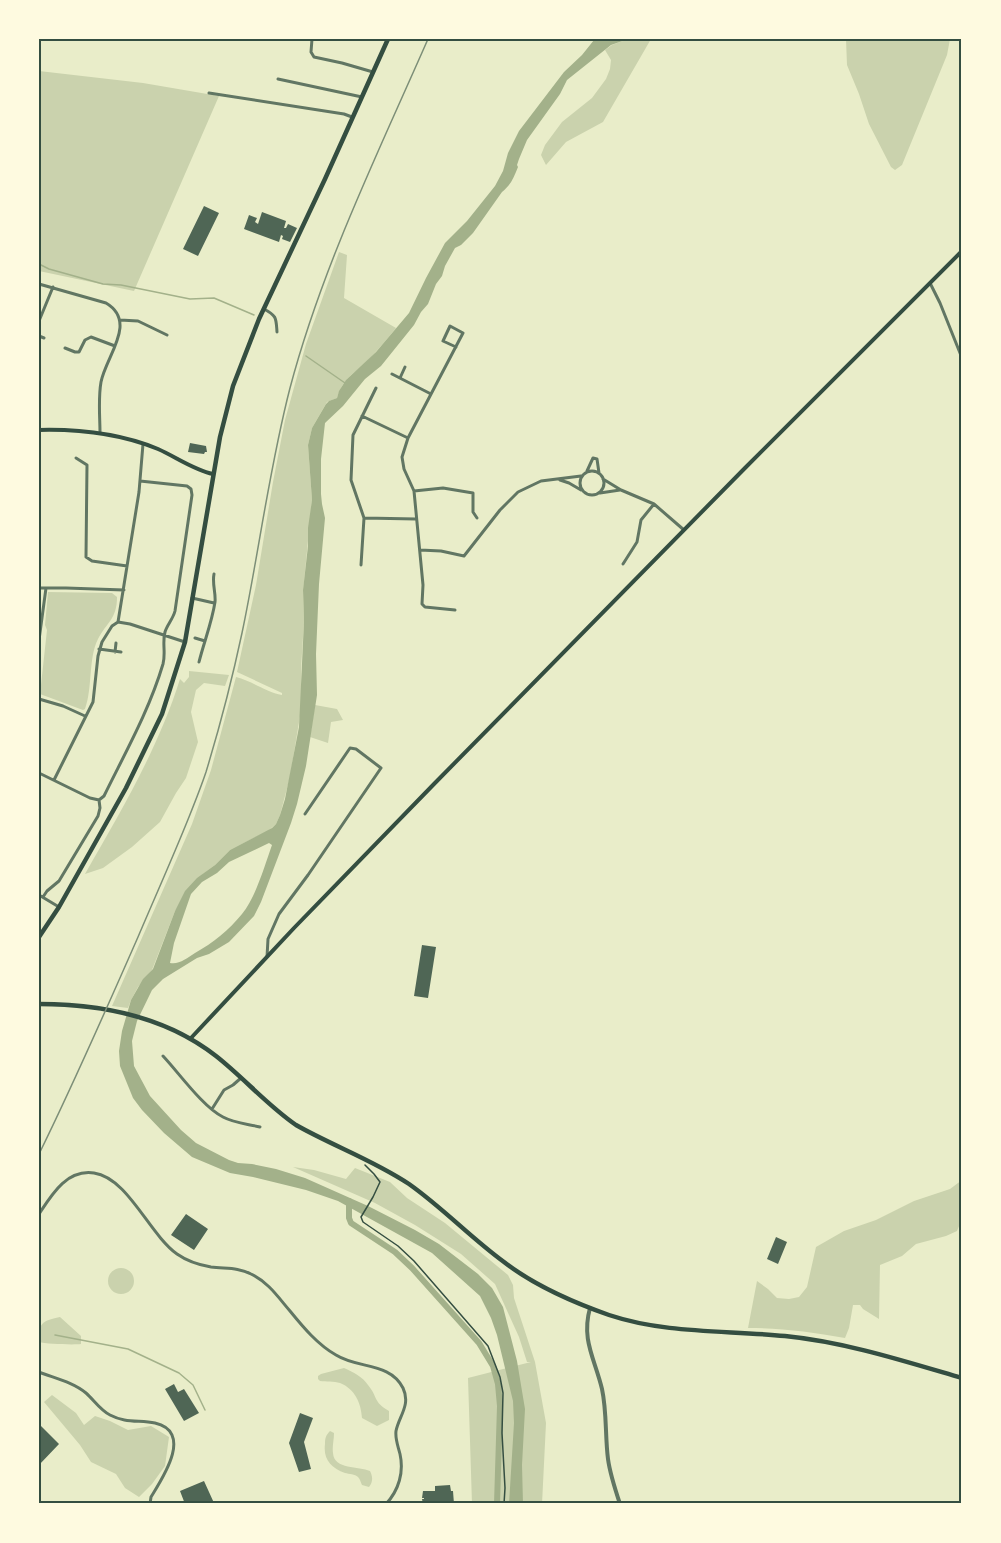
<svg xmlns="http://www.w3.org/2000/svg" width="1001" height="1543" font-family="Poppins,sans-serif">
<rect width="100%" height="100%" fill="#e9edc9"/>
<path fill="#cad2ad" d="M628,39H651L603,122L566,142L546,165L541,155L545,145L562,122L592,98L606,79L610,69L611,60L605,50L612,45Z
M846,39H950L947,55L902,165L895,170L891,167L869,124L859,94L847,65Z
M39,71L143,83L219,96L134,291L39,271Z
M339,252L347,255L344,298L396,328C387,339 377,351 367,361C353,375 344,377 337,398L327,402L312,428L308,445L312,500L303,592L304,621L301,669V710L290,777L280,815L276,824L268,831L230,850L215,865L203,874L175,911L152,970L138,987L131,1000L128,1008L112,1006L192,824L211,770L236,677C252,681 266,692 282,695V693L237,672L256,585L273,482L285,420L306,344Z
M48,592L112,593L117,597C117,619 107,622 98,639C88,659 93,687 85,709L83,710L40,694L47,630L45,625Z
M189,671L229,675L225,686L204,683L196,690L191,712L198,742L186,778L176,793L160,822L132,847L103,868L85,874C121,811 158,749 180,679L184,683L189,677Z
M315,705L337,709L343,720L331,722L328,743L310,737Z
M293,1167L314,1170L346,1179L355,1168L390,1182L407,1198L445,1223L508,1275L513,1285L514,1298L535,1362L546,1423L542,1504H472L468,1378L531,1362H527L519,1337L495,1284L461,1254L415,1225L375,1203Z
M962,1180V1219L957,1231L946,1236L916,1244L902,1256L880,1265L879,1319L863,1309L860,1305H853L849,1328L845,1338C812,1332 781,1328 748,1328L757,1281L768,1289L777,1298L789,1299L799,1297L807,1287L816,1247L844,1231L876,1220L914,1201L950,1189Z
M108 1281a13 13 0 1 1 26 0a13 13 0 1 1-26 0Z
M60,1317L81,1336V1344C74,1345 46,1344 39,1342C39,1323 41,1321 60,1317Z
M344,1368C353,1372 363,1377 368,1385C378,1397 373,1402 389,1411V1420L377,1426L362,1418C361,1403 355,1389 340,1383C334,1381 326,1382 320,1381L318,1379V1376L321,1374Z
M52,1395L76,1413L84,1425L95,1416L110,1421L128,1430L151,1426L169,1437L165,1466L152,1484L139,1497L125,1488L116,1474L91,1462L80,1445L44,1402Z
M330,1431L334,1433C334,1440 332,1447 333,1453C334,1470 359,1466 370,1471C373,1477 373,1482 369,1487L362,1485C361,1483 360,1479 358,1477C355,1474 349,1474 345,1473C331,1468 323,1459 325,1444C325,1438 326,1435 330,1431Z"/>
<path fill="#a3b18a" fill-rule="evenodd" d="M598,39H628L611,45L567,80L560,94L527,140L519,159L517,165L518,167C514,177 511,185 502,192L473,233L461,245L455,248L445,266L442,276L436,284L428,304L421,312L414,325L381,366L365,379L343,406L325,423L321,459V494L322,504L325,518L319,584L316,654L317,695L306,766L297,804L291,823L261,902L254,916L229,942L209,954L197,958L163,979L152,990L137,1021L132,1041L134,1066L150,1096L181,1130L196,1143L229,1160L238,1163L252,1164L276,1169L305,1178L368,1206L415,1230L439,1244L478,1274L492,1288L503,1307L517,1361L525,1409L522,1465L523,1504H509L514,1423L513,1401L497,1335L491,1318L480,1296L432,1253L338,1201L306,1190L253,1177L230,1173L192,1157L164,1133L142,1110L133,1098L120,1066L119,1051L122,1031L131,1000L143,979L153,969L175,911L185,891L197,878L215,865L230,850L272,828L276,824L280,815L285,799L299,727L304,621L303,590L308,546V528L312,500L308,445L312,428L326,404L329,401L337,398L339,391L346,380L376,352L409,313L426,278L445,243L467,221L495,186L503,171L508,153L519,131L564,72L582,55L594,40ZM269,843L272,845C265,865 255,899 242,914C229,930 213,943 195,953C187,958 179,965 170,963L174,943L191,894L202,882L217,873L229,862Z"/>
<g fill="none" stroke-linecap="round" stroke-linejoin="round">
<path stroke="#a3b18a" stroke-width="1.5" d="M39,264L49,269L103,284L121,285L190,299L214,298L254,315
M306,356L345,383
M55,1335L128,1349L179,1373L193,1385L205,1410"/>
<path stroke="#a3b18a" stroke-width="6" d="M349,1201V1218L351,1223L395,1252L412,1268L479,1343L493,1366L498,1384L500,1406L497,1504"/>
</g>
<path fill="#4f6655" d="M204,206L219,213L198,256L183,249Z
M262,212L286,221L284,228H286L288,224L297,228L290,242L282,239L283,236L281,235L279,242L244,229L249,215L257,218L255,222L258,224Z
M190,443L206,446L207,452H205L204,454L188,452Z
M422,945L436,947L428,998L414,996Z
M186,1214L208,1229L194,1250L171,1235Z
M776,1237L787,1242L778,1264L767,1259Z
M174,1384L178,1392L184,1389L199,1413L184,1421L165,1389Z
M300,1413L313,1418L304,1442L311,1469L299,1472L289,1443Z
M39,1424L59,1444L39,1465Z
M204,1481L214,1503L185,1504L180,1491Z
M450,1485L451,1491H453L454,1504H423L422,1499H424V1498H422L423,1491H435V1486Z"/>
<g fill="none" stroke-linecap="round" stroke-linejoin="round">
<path stroke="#344e41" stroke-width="1.5" d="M365,1165L374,1174L380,1182L373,1197L361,1217L363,1222L398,1246L414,1261L488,1346L500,1377L503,1393L502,1433L505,1488L504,1504"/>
<path stroke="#617663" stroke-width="3" d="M312,39L311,52L314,57L342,63L373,72
M278,79L362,97
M209,93L344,114L352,117
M930,283L940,303L962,358
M39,284L106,303C138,322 106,356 101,382C98,399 100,417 100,433
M264,309C277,316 276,318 277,332
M120,320L138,321L167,335
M39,321L53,287
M39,336L44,338
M65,348L75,352H79L85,340L91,337L115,346
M392,374L431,394
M400,378L405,367
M362,416L408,438
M76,458L87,465L86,557L92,561L127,566
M580 483a12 12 0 1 1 24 0a12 12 0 1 1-24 0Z
M587,471L593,458L597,459L599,473
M603,479L621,490L654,504L684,530
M560,480L569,483L581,490
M414,491L443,488L473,493V512L477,518
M600,493L620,490
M364,518L416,519
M420,550L441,551L464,556L500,510L518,492L541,481L581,476
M623,564L637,542L641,520L654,504
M361,565L364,518L351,480L353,435L376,388
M39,588H66L124,590
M192,598L214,603
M455,610L425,607L422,604L423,585L414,491L404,469L402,457L408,438L463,333L450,326L443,341L456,347
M118,622L130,624L185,642
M195,638L205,641
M39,640L46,588
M99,649L121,652
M115,652L116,643
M199,662C204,642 212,622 215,602C216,593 212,584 214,574
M39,699L63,706L85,716
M39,773L90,798L99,800
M54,780L93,702L98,656L102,642L112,626L118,622L139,492L143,444
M99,800L104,796C125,753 149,711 163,664C166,653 162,643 165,632C167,625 173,619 175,611L192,495L191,489L187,486L140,481
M39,895L59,907
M43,897L47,891L59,881L98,816L100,808L99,800
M267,957L268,939L279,914L308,875L381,768L356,749L350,748L305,814
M163,1056C179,1073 203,1107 223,1117C234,1123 248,1124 260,1127
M212,1109L224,1090L233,1085L241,1078
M39,1214C52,1194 67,1169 94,1173C128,1178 149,1234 177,1254C187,1261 199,1265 211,1267C225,1269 238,1267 251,1274C268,1282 278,1297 290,1311C303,1327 318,1345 336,1355C358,1369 390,1362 403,1388C411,1405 399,1416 396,1431C395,1439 398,1446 400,1454C404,1472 399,1490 386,1504
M39,1372C54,1378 73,1382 86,1393C94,1400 100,1410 110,1415C125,1423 139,1420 155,1423C194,1432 162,1479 151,1497L150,1504"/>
<path stroke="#617663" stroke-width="4" d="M590,1308C581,1340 595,1359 602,1389C607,1412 605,1436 608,1459C610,1474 615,1489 620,1504"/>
<path stroke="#344e41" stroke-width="4" d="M39,430C79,429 121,434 158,449C176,457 194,470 213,474
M191,1038L294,928L434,784L745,468L962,251"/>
<path stroke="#344e41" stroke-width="4.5" d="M39,937L59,907L126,788L162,714L185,642L220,437L233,386L259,319L325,179L388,39"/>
<path stroke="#344e41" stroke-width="4.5" d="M39,1004C101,1004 166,1017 216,1056C244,1078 267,1105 296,1125C333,1146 373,1160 409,1184C443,1208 471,1238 504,1262C535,1286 572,1302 609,1315C666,1334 726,1330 785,1336C845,1342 904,1361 962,1378"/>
<path stroke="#7c8e77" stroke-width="1.5" d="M39,1154C74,1083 106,1010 138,937C155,897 173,857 189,817C195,802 201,787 206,772C220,726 232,680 242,633C259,552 269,469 290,388C322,267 378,153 428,39"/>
</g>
<rect width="1001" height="1543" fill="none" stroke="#fefae0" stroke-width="81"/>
<rect x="40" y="40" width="920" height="1462" fill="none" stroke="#344e41" stroke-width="2"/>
</svg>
